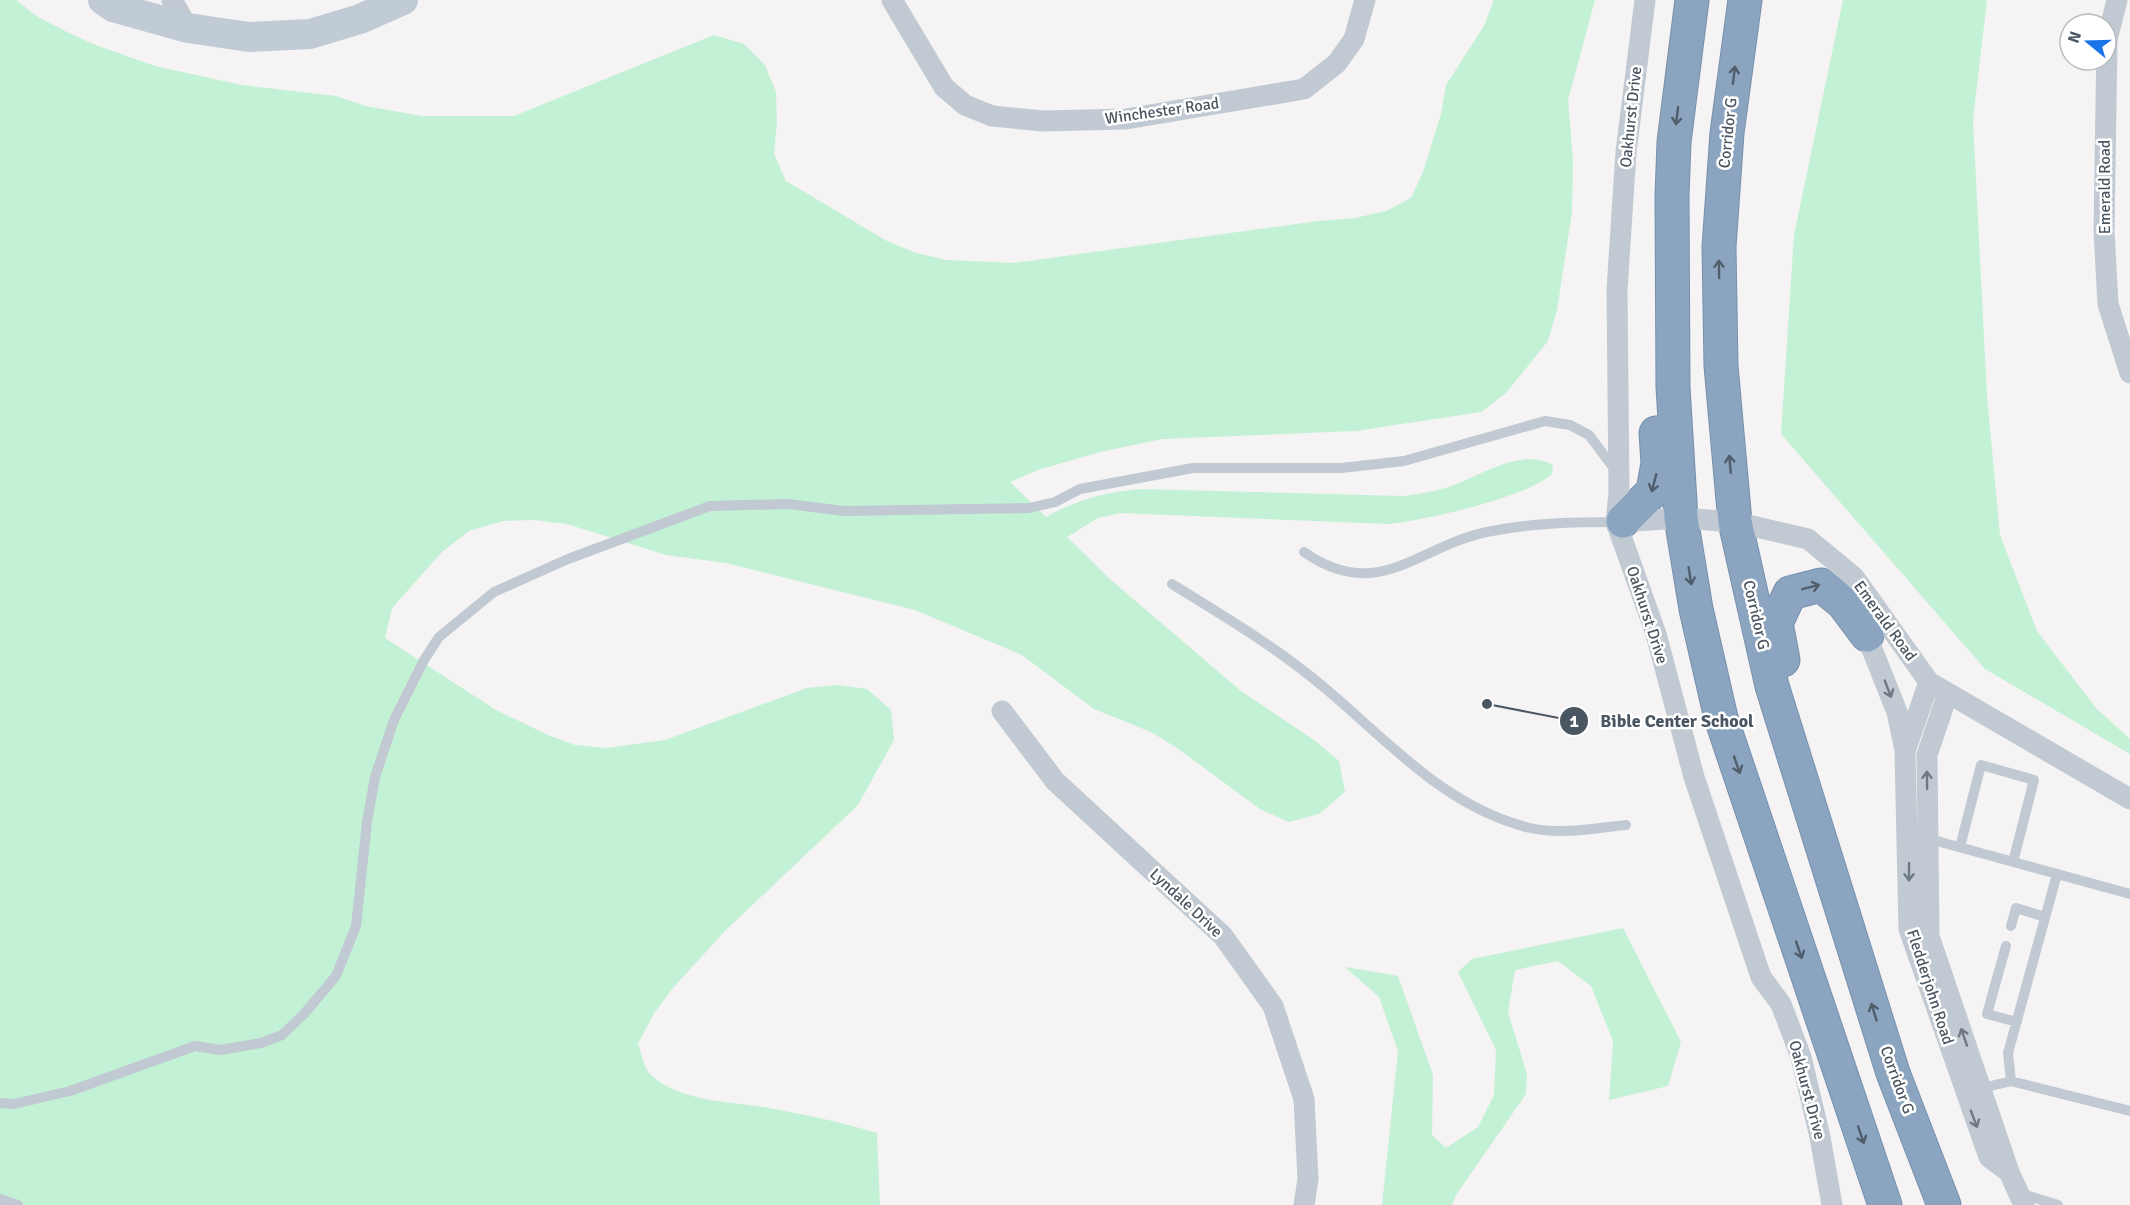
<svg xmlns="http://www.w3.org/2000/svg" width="2130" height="1205" font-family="Signika,sans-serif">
<rect width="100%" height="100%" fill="#f5f3f3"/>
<path fill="#c3f1d5" d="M0,0H16L38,17L65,31L93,44L155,66L242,85L336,96L366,106L421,116H514L714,35L744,44L765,65L776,92L777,123L774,154L786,181L885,240L916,253L947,260L1014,263L1318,221L1355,218L1386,211L1411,198L1423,172L1441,114L1446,85L1484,26L1494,0H1595L1568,100L1573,161L1572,212L1557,310L1548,341L1506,393L1481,412L1356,431L1162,439L1100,452L1038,470L1010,482L1046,517C1076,500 1106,492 1140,489L1404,496C1416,494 1429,493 1441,489C1477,480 1516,446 1553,465L1552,474C1525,498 1426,520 1389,524L1120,513L1098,518L1067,537L1111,580L1241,691L1314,740L1339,761L1345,792L1319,814L1289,822L1260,809L1177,748L1151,732L1094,709L1022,655L915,610L726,563L666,555L567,524L534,520L503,521L469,531L442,552L392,608L385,638L496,710L548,735L575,745L606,748L665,740L807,688L838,685L867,689L891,710L894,740L858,805L725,931L672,989L653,1015L638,1044C641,1052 644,1068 650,1074C681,1103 730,1101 769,1108C806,1115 841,1122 877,1133L880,1205H0Z
M1843,0H1987L1973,120L1987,396L2000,535L2037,631L2096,708L2130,739V754L1985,669L1781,434L1794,235Z
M1623,928L1681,1042L1668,1086L1609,1100L1613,1041L1591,986L1558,961L1515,970L1508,1012L1527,1074L1526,1094L1456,1195L1452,1205H1382L1398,1051L1379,997L1345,967L1398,976L1433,1075L1432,1135L1446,1148L1478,1127L1494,1095L1496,1050L1458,972L1472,959Z"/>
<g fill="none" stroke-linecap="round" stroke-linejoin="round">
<defs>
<path id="highway" d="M1692,0L1674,142L1672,196L1673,387L1681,518L1696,609L1721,718L1885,1205
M1745,0L1727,133L1719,247L1721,366L1735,522L1772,686L1893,1073L1944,1205
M1623,521L1653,491L1658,463L1656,433
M1783,660L1776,623L1790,593L1821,585L1843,603L1867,635"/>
</defs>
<use href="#highway" stroke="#7690ad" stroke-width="35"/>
<path stroke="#c1cad2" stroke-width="10" d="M1304,552C1380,605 1418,544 1492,531C1533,523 1574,522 1616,522
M1172,584C1225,617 1278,648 1326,689C1389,742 1446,808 1530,828C1561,835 1595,828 1626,825
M1926,838L2130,894
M1960,847L1981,765L2034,780L2013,862
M2011,926L2016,908L2045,917
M2006,946L1987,1014L2017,1022
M2011,1081L2008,1053L2057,874
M1979,1089L2011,1081L2130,1111
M0,1103L14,1104L70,1091L195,1046L220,1050L261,1043L282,1035L304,1014L336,976L356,926L367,822L375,777L394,720L424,660L439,637L494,592L568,559L710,506L788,504L844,511L1029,508L1055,502L1080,489L1193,468H1341L1404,461L1545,421L1570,425L1589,435L1616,471
M2019,1193L2058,1205
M0,1199L18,1205"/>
<path stroke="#c1cad2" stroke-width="21" d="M172,0L188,28
M892,0L944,87L965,105L992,116L1043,121L1126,119L1304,89L1337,63L1354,39L1365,0
M1645,0L1626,152L1617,290L1619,493L1616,522L1656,634L1694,777L1761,977L1781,1004L1801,1057L1820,1137L1832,1205
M2117,0L2107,40L2104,231L2108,304L2130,373
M1620,522L1681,518L1735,522L1808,539L1854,577L1929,682L2130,799
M1862,624L1897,712L1905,750
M1929,682L1905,751L1909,929L1989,1157L2009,1172L2024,1205
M1948,693L1927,755L1929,936L2009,1172
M1002,711L1055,781L1223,936L1273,1006L1304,1099L1308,1179L1304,1205"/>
<path stroke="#c1cbd6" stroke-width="30" d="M103,0L113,7L188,28L249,37L310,34L360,19L403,0"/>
<use href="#highway" stroke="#8ba5c1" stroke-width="33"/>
</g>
<defs><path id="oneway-shaft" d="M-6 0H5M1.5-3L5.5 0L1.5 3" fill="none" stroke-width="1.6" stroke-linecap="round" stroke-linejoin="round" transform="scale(1.5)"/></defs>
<g stroke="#505e6b">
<use href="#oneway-shaft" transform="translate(1734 75) rotate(-83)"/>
<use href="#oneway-shaft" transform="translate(1677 116) rotate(97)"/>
<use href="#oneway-shaft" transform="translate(1719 269) rotate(-91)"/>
<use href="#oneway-shaft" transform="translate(1730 464) rotate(-95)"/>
<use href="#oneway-shaft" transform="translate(1654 483) rotate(105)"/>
<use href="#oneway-shaft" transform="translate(1690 576) rotate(81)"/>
<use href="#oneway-shaft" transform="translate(1811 587) rotate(-14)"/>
<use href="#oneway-shaft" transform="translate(1737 765) rotate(71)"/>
<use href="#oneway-shaft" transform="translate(1799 950) rotate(71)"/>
<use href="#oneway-shaft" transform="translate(1874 1012) rotate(-107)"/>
<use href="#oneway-shaft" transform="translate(1861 1135) rotate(71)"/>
</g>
<g stroke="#6e7983">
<use href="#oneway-shaft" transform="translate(1888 689) rotate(69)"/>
<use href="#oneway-shaft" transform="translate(1927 780) rotate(-91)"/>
<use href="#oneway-shaft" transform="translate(1909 872) rotate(90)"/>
<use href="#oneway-shaft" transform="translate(1964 1037) rotate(-109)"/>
<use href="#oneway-shaft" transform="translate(1974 1119) rotate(69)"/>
</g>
<g text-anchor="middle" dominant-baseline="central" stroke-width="5" stroke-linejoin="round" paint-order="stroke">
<g font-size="16" fill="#4a5661" stroke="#fff">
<text transform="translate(1162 111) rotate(-8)">Winchester Road</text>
<text transform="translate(1631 117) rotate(-84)">Oakhurst Drive</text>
<text transform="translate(1728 133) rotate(-84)">Corridor G</text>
<text transform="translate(2105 187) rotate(-90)">Emerald Road</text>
<text transform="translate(1647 615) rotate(72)">Oakhurst Drive</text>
<text transform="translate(1756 615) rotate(77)">Corridor G</text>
<text transform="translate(1885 621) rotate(54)">Emerald Road</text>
<text transform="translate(1186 903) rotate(43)">Lyndale Drive</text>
<text transform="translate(1930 987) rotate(72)">Fledderjohn Road</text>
<text transform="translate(1897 1080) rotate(70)">Corridor G</text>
<text transform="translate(1807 1090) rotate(75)">Oakhurst Drive</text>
</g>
</g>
<path fill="none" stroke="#4a5661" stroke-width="2" d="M1487 704L1574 721"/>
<g fill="#4a5661" stroke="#fff" stroke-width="2">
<circle cx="1487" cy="704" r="6"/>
<circle cx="1574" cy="721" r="15"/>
</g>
<g font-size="18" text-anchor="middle" font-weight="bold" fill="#fff">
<text x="1574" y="727">1</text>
</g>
<g font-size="18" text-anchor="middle" font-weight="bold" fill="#4a5661" stroke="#fff" stroke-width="5" stroke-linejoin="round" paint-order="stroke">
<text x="1677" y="727">Bible Center School</text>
</g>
<g transform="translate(2088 42) rotate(289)"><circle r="28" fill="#ffffff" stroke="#b7bbc0" stroke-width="1.5"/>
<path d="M0-4.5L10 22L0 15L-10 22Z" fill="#1a73e8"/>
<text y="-9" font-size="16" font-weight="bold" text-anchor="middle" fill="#4a5661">N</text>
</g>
</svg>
